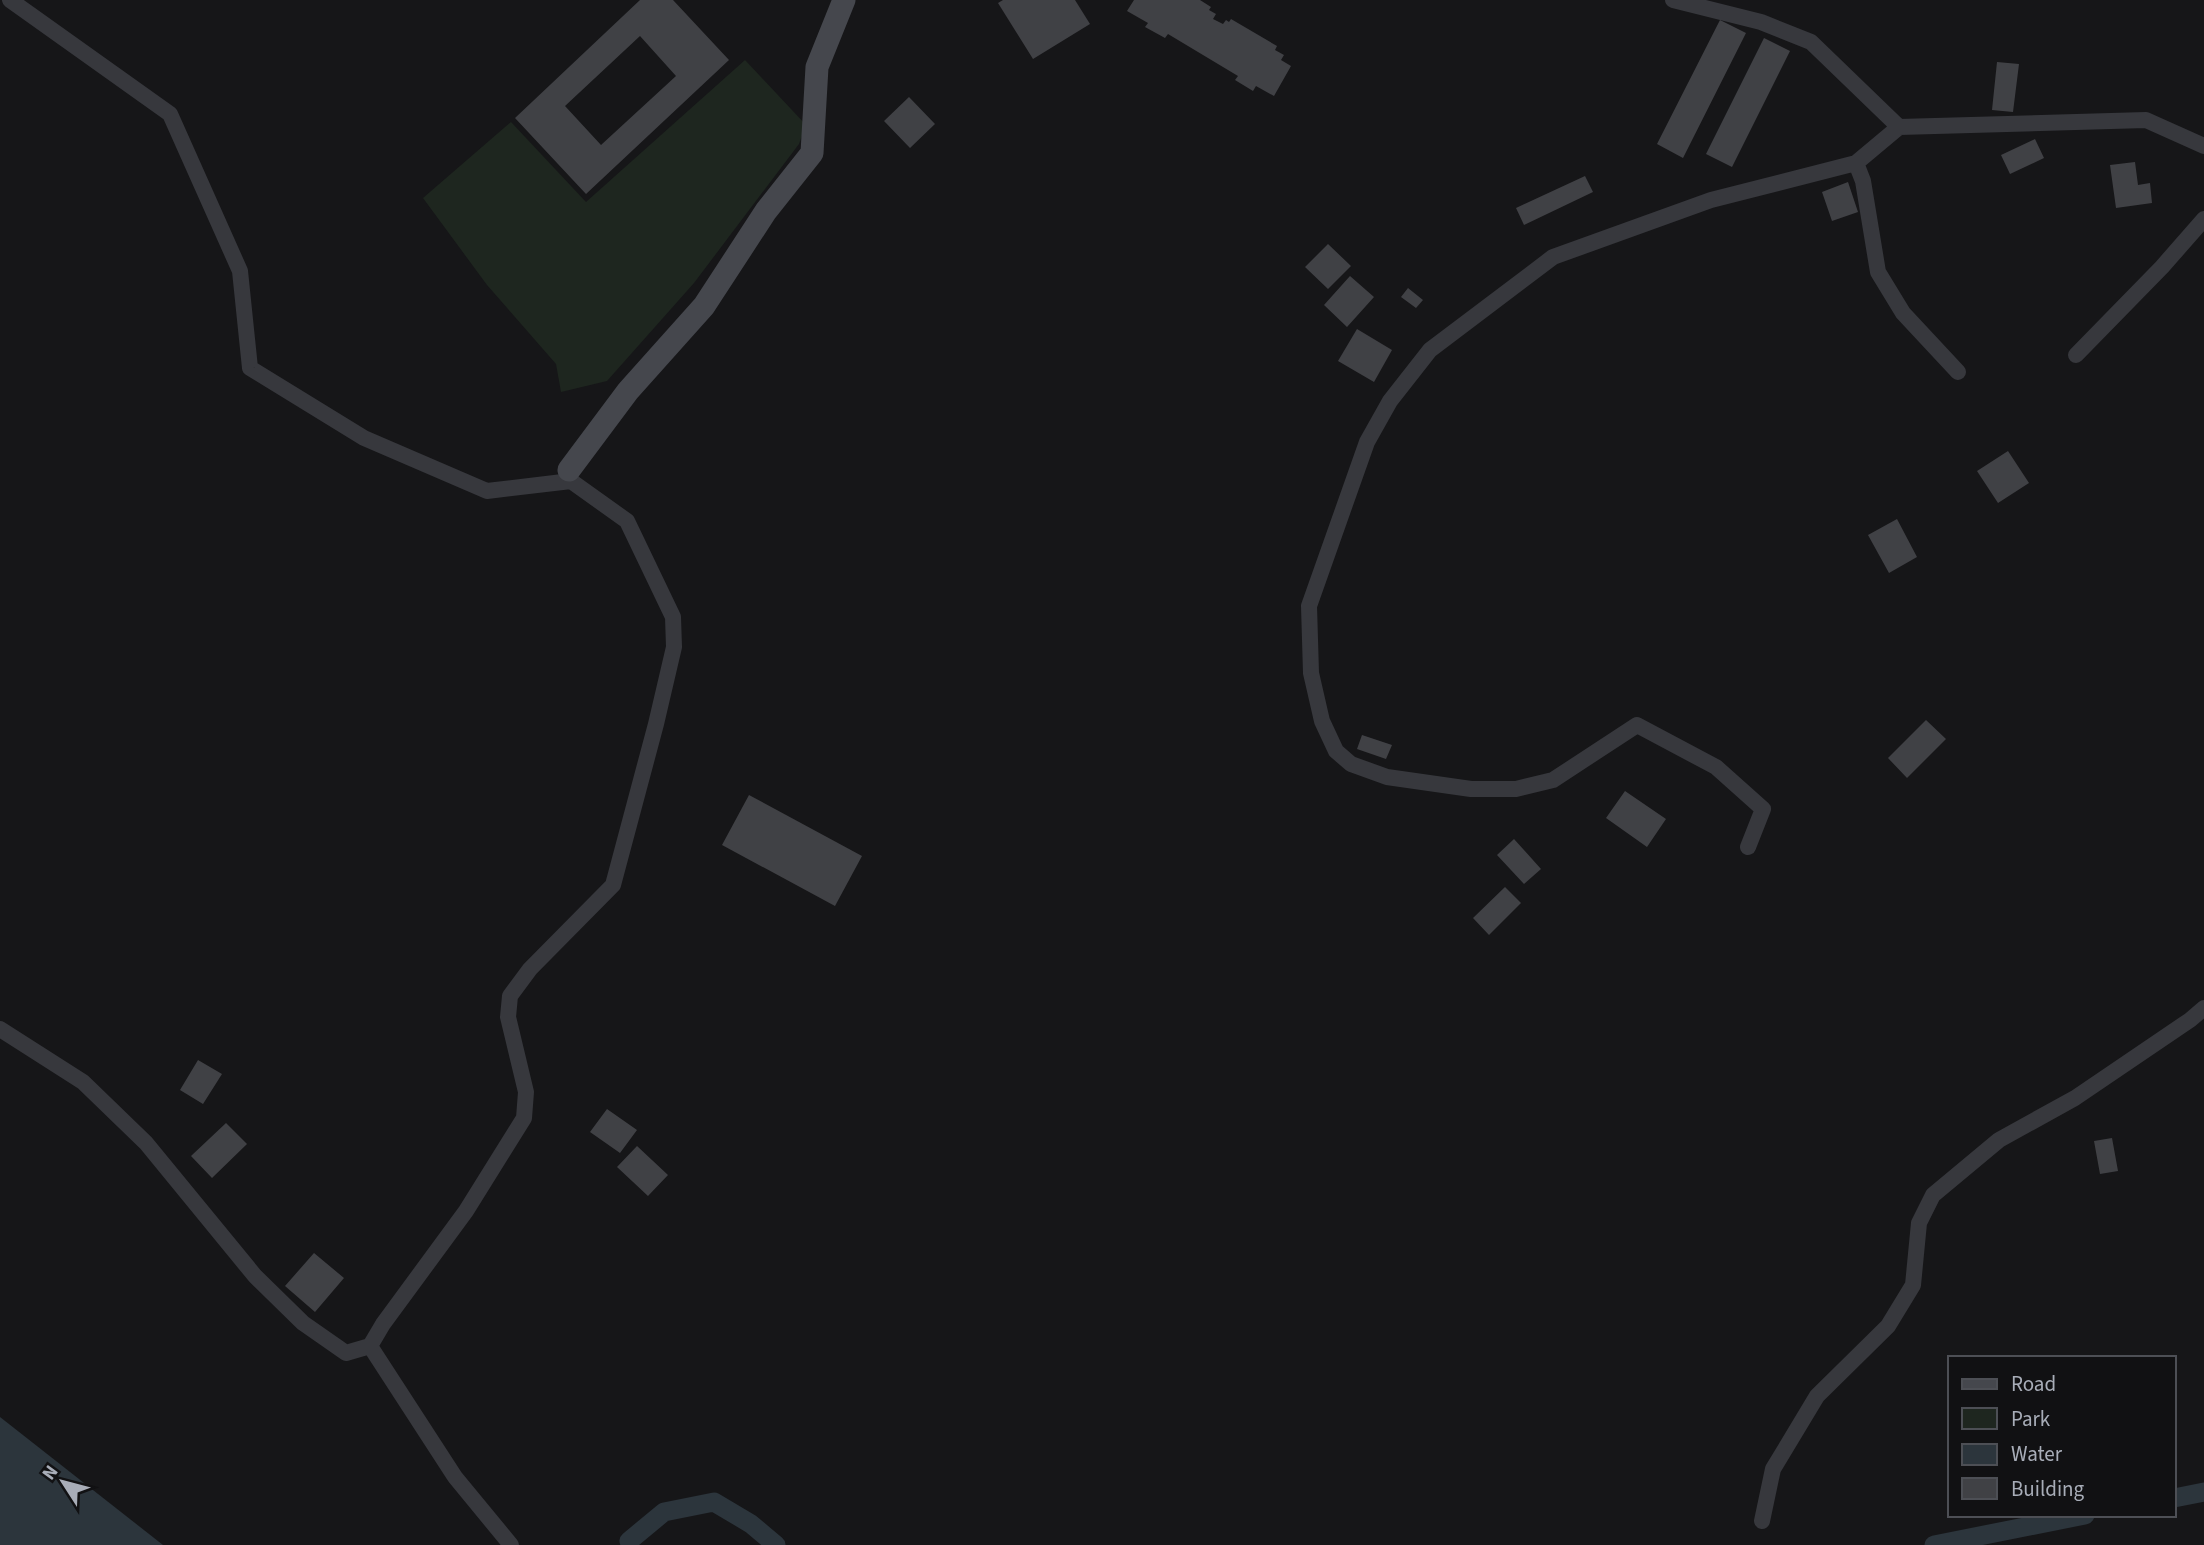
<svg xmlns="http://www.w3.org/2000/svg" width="2204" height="1545" font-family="'Source Sans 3',sans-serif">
<rect width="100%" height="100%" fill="#161618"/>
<path fill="#1e261f" d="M745,60L806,125L799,144L694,283L607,381L561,392L556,364L487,285L423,198L511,122L586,202Z"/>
<path fill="#2c353c" d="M0,1417L163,1545H0Z"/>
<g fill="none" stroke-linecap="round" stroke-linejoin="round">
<path stroke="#2c353c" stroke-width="19" d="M2174,1498L2204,1492
M629,1541L664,1512L714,1502L751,1524L776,1545
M1934,1545L2085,1515"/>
</g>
<path fill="#404145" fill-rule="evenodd" d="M640,0H673L729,60L586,194L515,118ZM640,36L676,76L601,145L565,106Z
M1003,0H1075L1090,24L1033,59L998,3Z
M1134,0H1200L1211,7L1209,10L1216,14L1213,19L1223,24L1226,20L1229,22L1231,19L1277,46L1275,50L1284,55L1281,60L1291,66L1274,96L1256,86L1253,91L1235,80L1238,76L1168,34L1165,38L1145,27L1148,23L1127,11Z
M1720,20L1746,33L1683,158L1657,144Z
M1764,38L1790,51L1732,167L1706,154Z
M1997,62L2019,64L2013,112L1992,110Z
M909,97L935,124L910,148L884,121Z
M2035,139L2044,158L2010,174L2001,155Z
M2135,162L2138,185L2150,183L2152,203L2116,208L2110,165Z
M1585,176L1593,192L1524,225L1516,208Z
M1848,182L1858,212L1832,221L1822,192Z
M1328,244L1351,266L1328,289L1305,267Z
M1350,276L1374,297L1347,327L1324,305Z
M1408,288L1423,300L1416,308L1401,297Z
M1357,329L1392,350L1374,382L1338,361Z
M2008,451L2029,483L1998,503L1977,471Z
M1897,519L1917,557L1889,573L1868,535Z
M1926,720L1946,739L1907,778L1888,758Z
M1362,735L1392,745L1386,759L1357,749Z
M1625,791L1666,819L1647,847L1606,818Z
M749,795L862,856L835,906L722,845Z
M1514,839L1541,869L1524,884L1497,855Z
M1505,887L1521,903L1489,935L1473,918Z
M198,1060L222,1074L203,1104L180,1090Z
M607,1109L637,1130L620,1153L590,1132Z
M226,1123L247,1144L212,1178L191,1156Z
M2112,1138L2118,1171L2100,1174L2094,1141Z
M637,1146L668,1175L648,1196L617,1167Z
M314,1253L344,1278L315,1312L285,1286Z"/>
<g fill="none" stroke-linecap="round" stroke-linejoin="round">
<path stroke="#37383d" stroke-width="16" d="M10,0L170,114L240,271L250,368L364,438L487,491L571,481
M1673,0L1761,22L1811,42L1899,127
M1856,163L1863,181L1878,272L1903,313L1958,372
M2076,355L2162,267L2204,219
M1748,847L1763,809L1716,767L1637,725L1553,780L1516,789H1471L1387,777L1351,764L1336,751L1322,721L1311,673L1309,606L1367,442L1390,401L1430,350L1553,257L1711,200L1856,163L1899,127L2146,120L2204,146
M0,1029L83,1082L146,1143L255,1276L303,1323L346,1353L370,1346L383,1324L466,1211L524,1118L526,1092L508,1017L510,996L530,969L613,885L656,724L674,647L673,617L627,521L571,481L569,470
M370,1346L455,1477L511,1545
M1762,1521L1773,1469L1817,1396L1888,1326L1913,1285L1919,1223L1933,1195L1999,1140L2075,1098L2190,1020L2204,1008"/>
<path stroke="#45474d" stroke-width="23" d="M569,470L628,391L704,306L766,211L812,153L817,67L844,0"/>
</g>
<rect x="1948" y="1356" width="228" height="161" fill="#111113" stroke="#4d4f55" stroke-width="2"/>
<rect x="1962" y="1379" width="35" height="10" fill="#45474d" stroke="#4d4f55" stroke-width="2"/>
<text x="2011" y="1391" font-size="21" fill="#a8adb8">Road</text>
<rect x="1962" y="1408" width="35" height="21" fill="#1e261f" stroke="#4d4f55" stroke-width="2"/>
<text x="2011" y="1426" font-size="21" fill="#a8adb8">Park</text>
<rect x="1962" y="1444" width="35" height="21" fill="#2c353c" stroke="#4d4f55" stroke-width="2"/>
<text x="2011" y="1461" font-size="21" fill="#a8adb8">Water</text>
<rect x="1962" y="1478" width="35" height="21" fill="#404145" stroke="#4d4f55" stroke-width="2"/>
<text x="2011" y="1496" font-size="21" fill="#a8adb8">Building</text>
<g transform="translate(63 1482) rotate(306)" stroke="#111113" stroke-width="5" paint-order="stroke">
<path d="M0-5L12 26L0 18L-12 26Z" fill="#a8adb8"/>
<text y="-10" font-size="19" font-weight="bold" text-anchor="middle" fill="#a8adb8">N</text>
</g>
</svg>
